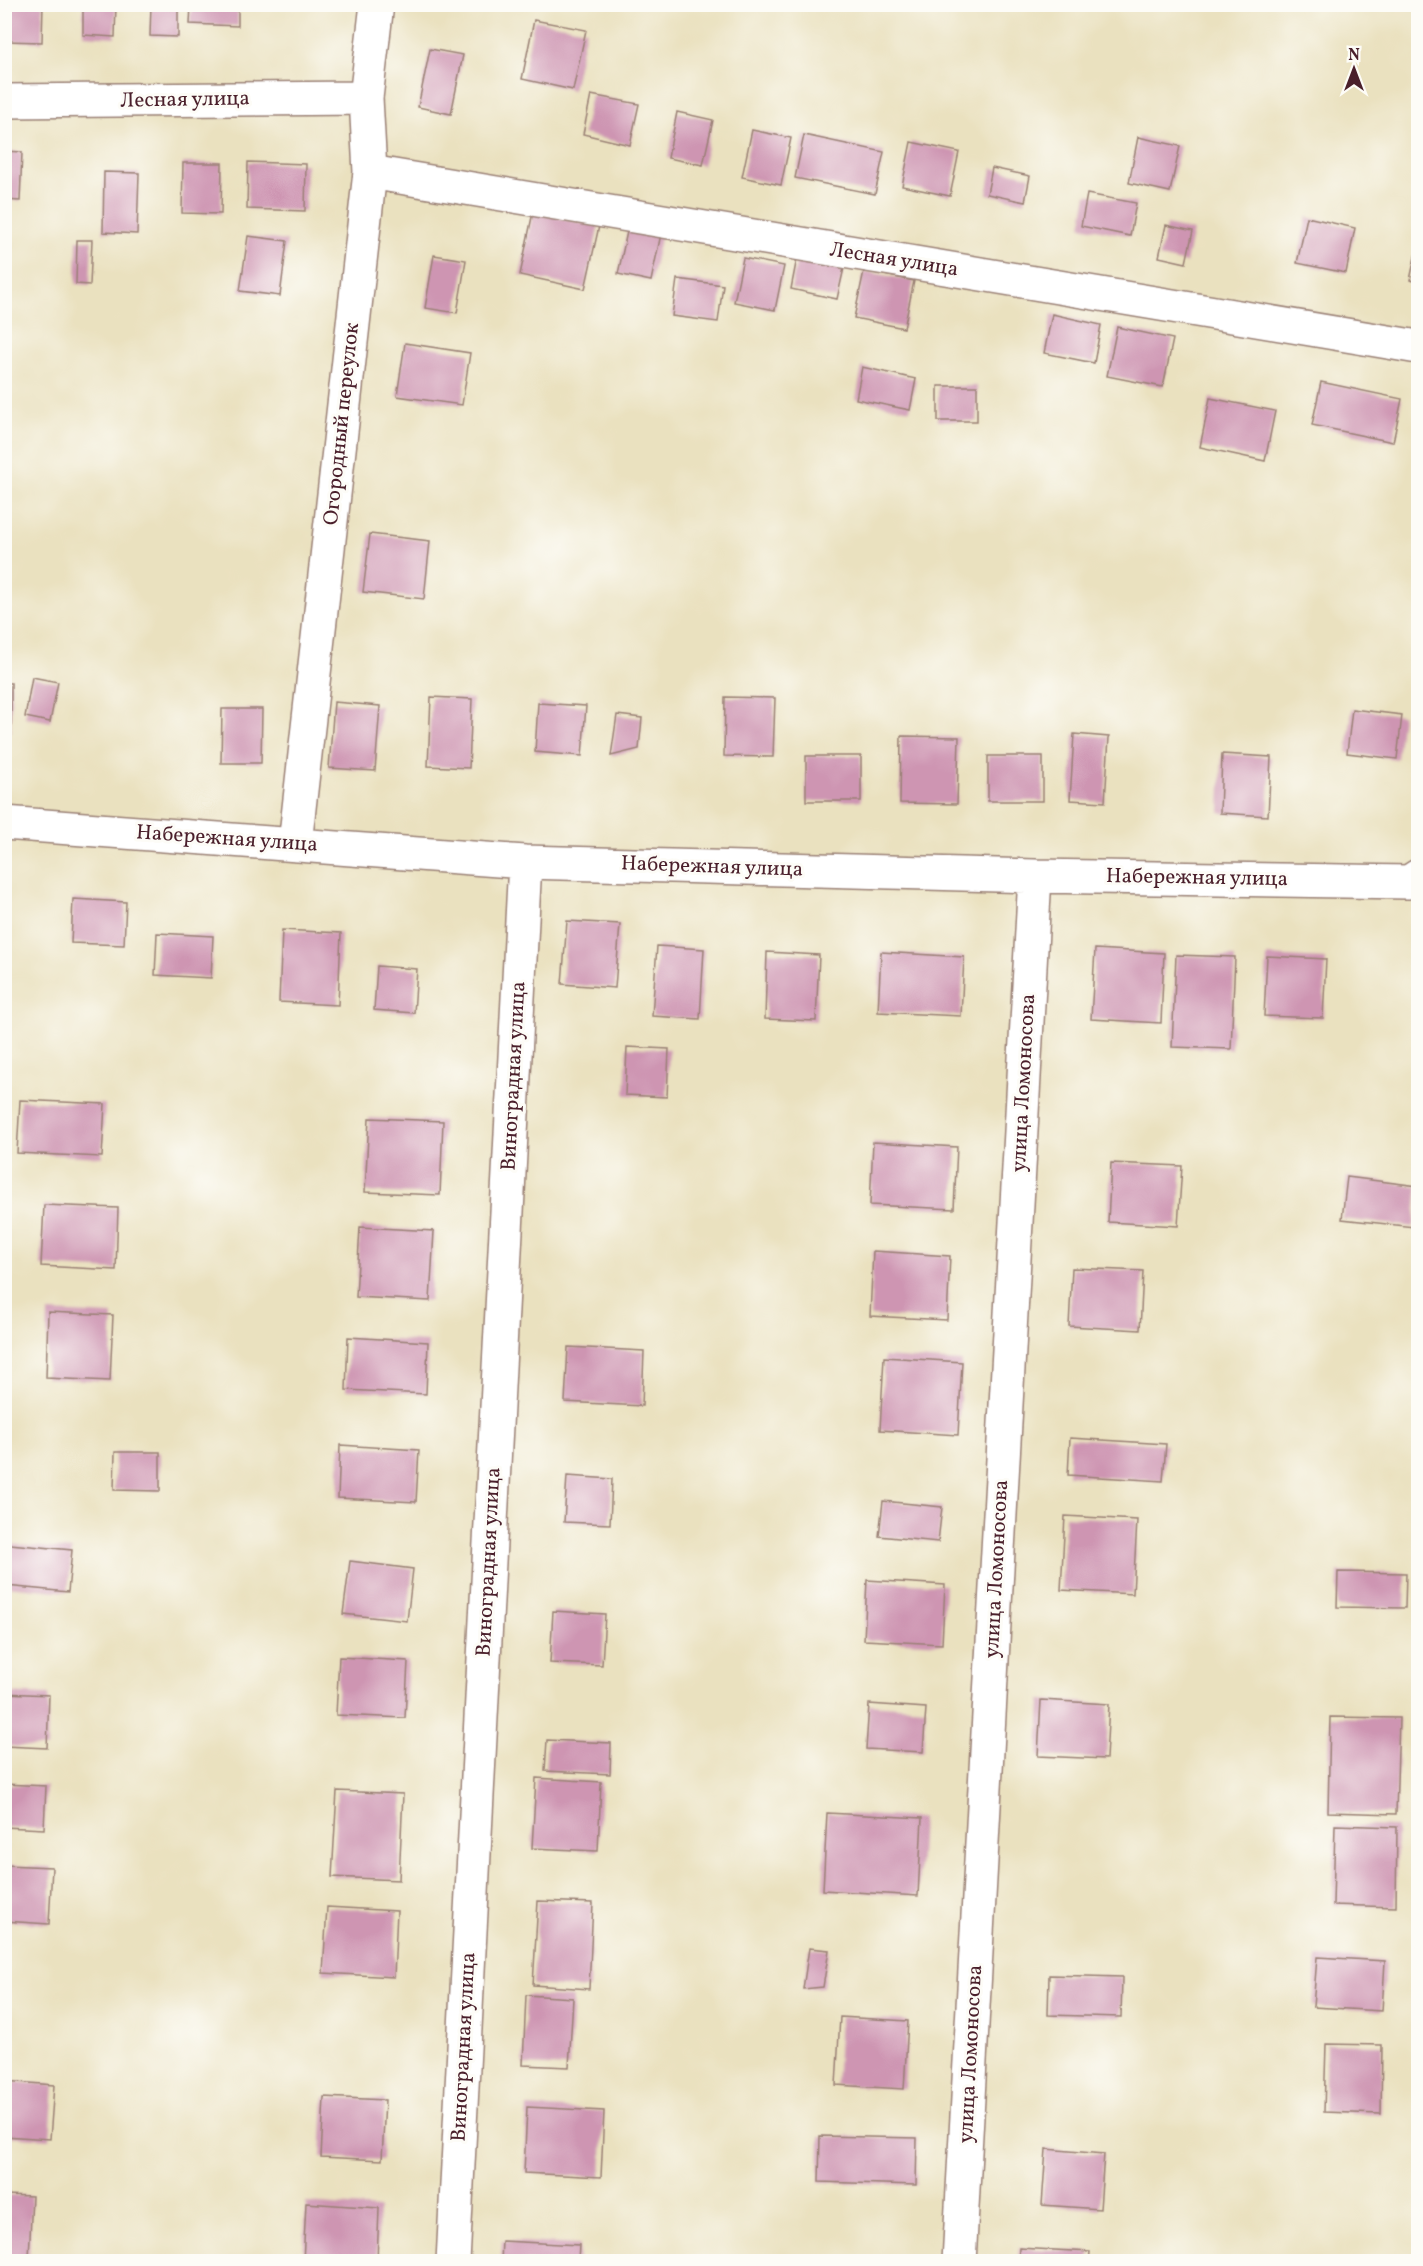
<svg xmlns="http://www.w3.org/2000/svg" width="1423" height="2266" font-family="Vollkorn,serif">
<rect width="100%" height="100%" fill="#fdfcf7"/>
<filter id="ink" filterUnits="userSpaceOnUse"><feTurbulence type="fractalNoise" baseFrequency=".0167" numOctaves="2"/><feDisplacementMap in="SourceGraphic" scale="12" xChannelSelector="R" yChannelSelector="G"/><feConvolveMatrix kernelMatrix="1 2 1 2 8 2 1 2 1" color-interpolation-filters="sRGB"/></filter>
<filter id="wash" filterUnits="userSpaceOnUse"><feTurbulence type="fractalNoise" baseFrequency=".008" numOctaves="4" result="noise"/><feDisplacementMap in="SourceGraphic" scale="24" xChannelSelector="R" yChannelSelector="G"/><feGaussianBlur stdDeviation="1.35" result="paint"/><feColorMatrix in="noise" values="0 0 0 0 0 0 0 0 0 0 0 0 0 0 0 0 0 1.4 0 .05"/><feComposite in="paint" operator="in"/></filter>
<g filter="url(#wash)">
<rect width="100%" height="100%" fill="#eae1bf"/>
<g id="blocks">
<path fill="#ce95b2" d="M4,4H43L42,42L4,41Z
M83,4H116L115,37L83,35Z
M151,4H178V37L150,36Z
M191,4H238V26L190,24Z
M534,20L586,30L573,90L522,79Z
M430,49L463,55L451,114L418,107Z
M591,95L639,104L630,145L583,134Z
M677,112L713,120L703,165L668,158Z
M752,130L791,138L781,185L742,177Z
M804,135L884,152L875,194L795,178Z
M1138,137L1180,146L1170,192L1129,183Z
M911,142L959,152L950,196L902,186Z
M4,151L22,152L20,201L4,200Z
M248,162L306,164L305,211L247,209Z
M183,163H222L221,214L182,213Z
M992,168L1030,176L1025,202L987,194Z
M104,172L139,173L137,234L103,232Z
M1087,194L1136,203L1130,236L1081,226Z
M533,212L599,226L585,289L520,275Z
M1307,217L1355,228L1346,273L1297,263Z
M1166,225L1193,231L1186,263L1159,257Z
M628,227L661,234L651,281L618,274Z
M248,236L287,241L280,296L240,291Z
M77,240H92L90,285L76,284Z
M1418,243V282L1410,280Z
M434,255L466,260L457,313L425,308Z
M743,258L784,266L775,310L734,302Z
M797,258L844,268L837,299L791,289Z
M864,271L914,281L904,328L854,318Z
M677,279L723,285L718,322L672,316Z
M1052,314L1101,325L1094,363L1044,353Z
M1117,327L1173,339L1163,387L1107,376Z
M405,343L470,353L462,405L397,396Z
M862,367L916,379L910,410L856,399Z
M1321,382L1402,399L1393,442L1312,425Z
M938,386H977V421H938Z
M1210,398L1275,411L1265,461L1200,447Z
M370,534L430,541L424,599L363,592Z
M32,677L58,682L50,722L25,717Z
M4,683H11V732H4Z
M431,697L472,699L469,768L428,766Z
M725,697L775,698L773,757L724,756Z
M334,702L380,706L375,771L329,768Z
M538,703L586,706L582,756L535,752Z
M222,709H262L261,763H221Z
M1352,709L1402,715L1397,759L1347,753Z
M617,715L642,718L639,749L611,756Z
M1074,734L1109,737L1105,802L1070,800Z
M901,736L959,737L957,804L900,803Z
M1222,754L1271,757L1268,816L1220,813Z
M806,756H861V801H806Z
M988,756H1043V801H988Z
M73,899L126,902L124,945L71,943Z
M567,921L620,924L615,988L562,984Z
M282,930L341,933L338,1005L279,1002Z
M157,933L213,936L211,978L155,975Z
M657,946L704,949L700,1019L652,1016Z
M1095,949L1164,953L1161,1023L1091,1019Z
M767,952L819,955L816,1021L765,1019Z
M881,952L964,957L961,1016L878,1012Z
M1176,955L1235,957L1231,1049L1172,1047Z
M1267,956L1326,959L1323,1018L1264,1016Z
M377,966L417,969L414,1013L374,1010Z
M627,1047L669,1049L667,1097L625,1095Z
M20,1100L105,1104L102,1157L17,1153Z
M369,1118L443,1121L440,1195L365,1192Z
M873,1142L957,1147L954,1209L870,1205Z
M1111,1163L1182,1166L1178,1226L1108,1222Z
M1347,1177L1418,1186L1414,1227L1342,1219Z
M44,1205L118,1208L116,1270L41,1266Z
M360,1227L434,1231L430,1301L356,1297Z
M873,1251L950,1256L947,1320L870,1316Z
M1072,1268L1143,1271L1140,1330L1069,1326Z
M48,1312L113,1315L110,1381L46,1378Z
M348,1337L428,1342L426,1394L346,1390Z
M568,1347L644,1351L642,1406L565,1402Z
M884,1357L962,1362L958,1435L880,1430Z
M1070,1438L1166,1444L1163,1481L1068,1475Z
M340,1445L419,1450L416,1502L338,1498Z
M115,1452H160V1491L114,1490Z
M567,1476L612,1479L610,1524L564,1522Z
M883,1501L942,1507L938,1542L879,1536Z
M1065,1516L1137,1520L1133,1594L1061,1590Z
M10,1544L72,1550L68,1592L6,1586Z
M350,1561L413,1569L407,1621L343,1614Z
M1338,1572L1406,1573L1405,1608L1337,1607Z
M867,1580L945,1585L942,1644L864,1640Z
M553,1611L605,1614L602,1665L550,1663Z
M339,1657L408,1661L405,1718L336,1715Z
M4,1693L49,1695L47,1748L4,1746Z
M1041,1700L1109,1704L1106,1759L1038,1756Z
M869,1704L926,1708L923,1752L866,1749Z
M1330,1717L1399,1718L1396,1814L1328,1812Z
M547,1740L611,1743L610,1774L545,1771Z
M536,1778L601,1782L598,1851L532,1848Z
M4,1784L46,1786L44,1829L4,1827Z
M337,1791L403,1794L399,1880L332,1877Z
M827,1813L922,1818L918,1896L823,1890Z
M1335,1825L1397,1827L1396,1907L1333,1905Z
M4,1865L52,1867L49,1924L4,1921Z
M538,1901L593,1903L589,1989L533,1985Z
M327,1907L397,1911L394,1977L323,1973Z
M809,1948L829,1950L823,1987L803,1989Z
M1317,1957L1385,1961L1382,2011L1313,2007Z
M1049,1975L1122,1977L1121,2017L1048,2015Z
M526,1995L573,1998L569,2067L523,2065Z
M840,2017L908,2021L904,2089L836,2085Z
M1326,2044L1382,2045L1381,2114L1324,2112Z
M4,2081L54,2085L50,2139L4,2136Z
M324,2097L385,2100L382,2160L321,2157Z
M527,2107L604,2111L601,2177L524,2173Z
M820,2136L917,2138L916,2185L819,2182Z
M1046,2149L1104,2154L1100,2209L1042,2205Z
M4,2195L32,2196L29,2258L4,2257Z
M306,2203L379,2208L377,2262H303Z
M502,2241L579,2245L578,2262H501Z
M1019,2248L1090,2252L1089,2262H1018Z"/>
</g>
</g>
<g filter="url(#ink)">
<use href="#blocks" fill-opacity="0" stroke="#9a8075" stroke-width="1.5"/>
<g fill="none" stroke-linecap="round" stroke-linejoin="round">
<defs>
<path id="minor" d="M4,101L366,98
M370,172L1418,347
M4,823L525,862L1035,876L1409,882L1418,876
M295,844L370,172L366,98L377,4
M453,2262L525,862
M959,2262L1035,876"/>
</defs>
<use href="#minor" stroke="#9a8075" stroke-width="36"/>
<use href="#minor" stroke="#fff" stroke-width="33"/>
</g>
</g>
<g text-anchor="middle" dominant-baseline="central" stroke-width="6" stroke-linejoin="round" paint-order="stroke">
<g font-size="21" fill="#4a1f2b" stroke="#fdfcf7">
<text transform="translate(185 100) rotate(-1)">Лесная улица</text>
<text transform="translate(894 260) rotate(9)">Лесная улица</text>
<text transform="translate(342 424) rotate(-84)">Огородный переулок</text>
<text transform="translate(227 839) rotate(4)">Набережная улица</text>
<text transform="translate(712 867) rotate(2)">Набережная улица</text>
<text transform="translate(1197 878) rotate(1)">Набережная улица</text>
<text transform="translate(514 1076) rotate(-87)">Виноградная улица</text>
<text transform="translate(1024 1083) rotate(-87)">улица Ломоносова</text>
<text transform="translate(489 1562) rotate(-87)">Виноградная улица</text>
<text transform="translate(997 1569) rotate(-87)">улица Ломоносова</text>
<text transform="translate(464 2047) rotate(-87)">Виноградная улица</text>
<text transform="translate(971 2054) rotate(-87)">улица Ломоносова</text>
</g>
</g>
<rect width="1423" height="2266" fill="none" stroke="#fdfcf7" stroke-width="24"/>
<g transform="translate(1354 69)" stroke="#fdfcf7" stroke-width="4.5" paint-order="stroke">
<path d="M0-4.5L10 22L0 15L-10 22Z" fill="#4a1f2b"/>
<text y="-9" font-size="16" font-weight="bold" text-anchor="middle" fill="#4a1f2b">N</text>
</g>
</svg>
